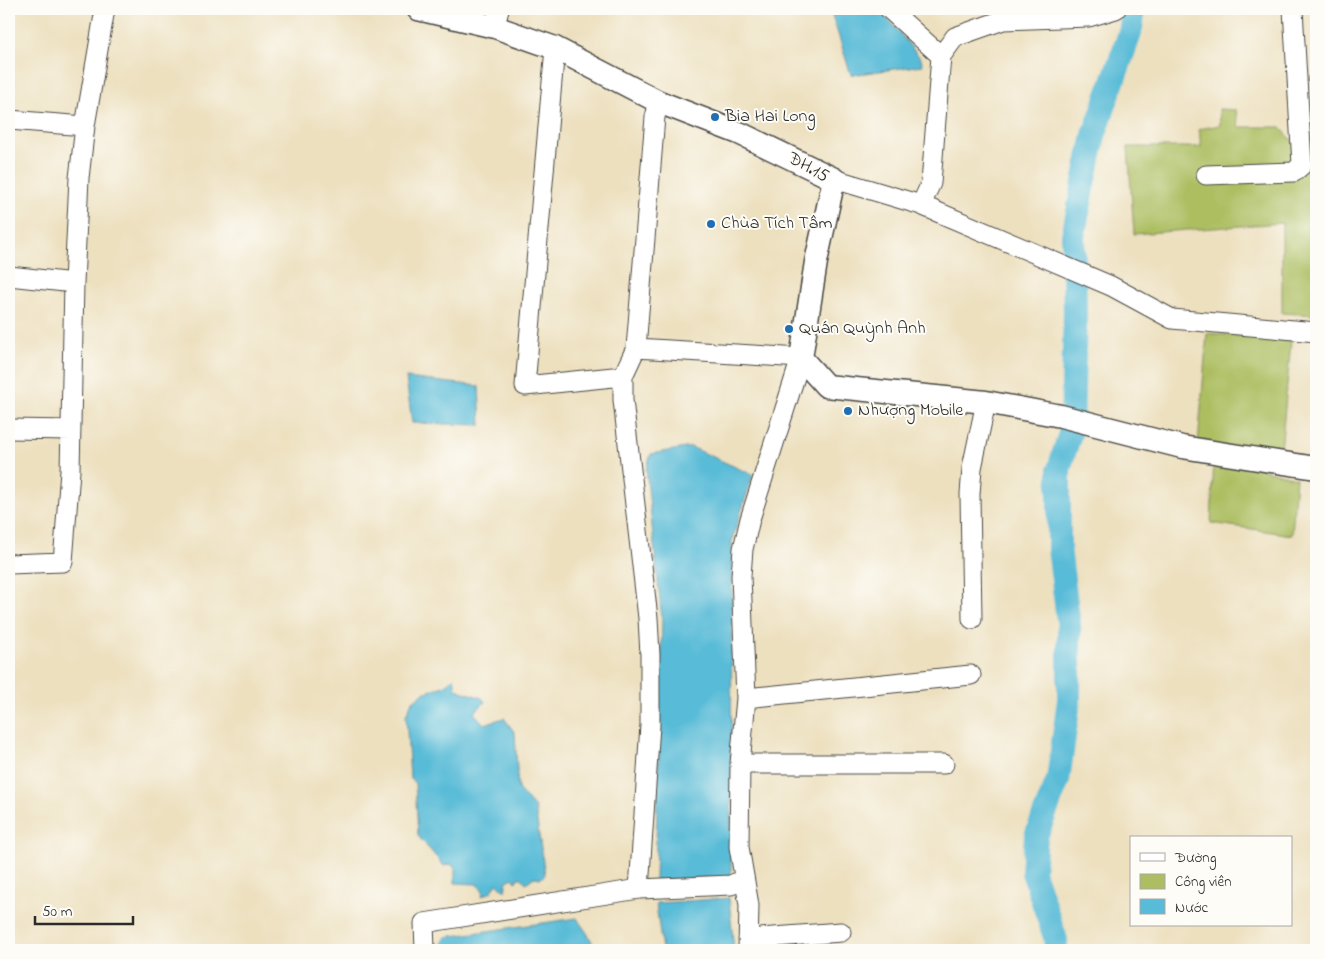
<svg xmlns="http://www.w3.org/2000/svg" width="1325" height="959" font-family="'Indie Flower',sans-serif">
<rect width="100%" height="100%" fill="#fdfcf7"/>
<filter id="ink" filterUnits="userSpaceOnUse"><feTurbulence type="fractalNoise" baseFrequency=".02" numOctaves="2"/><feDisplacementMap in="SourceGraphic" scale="10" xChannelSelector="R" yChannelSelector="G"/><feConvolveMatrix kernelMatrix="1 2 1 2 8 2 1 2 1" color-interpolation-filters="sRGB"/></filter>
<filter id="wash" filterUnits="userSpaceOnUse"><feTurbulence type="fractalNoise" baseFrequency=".0096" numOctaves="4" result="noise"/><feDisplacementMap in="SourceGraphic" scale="20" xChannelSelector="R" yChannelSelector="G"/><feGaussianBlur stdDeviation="1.12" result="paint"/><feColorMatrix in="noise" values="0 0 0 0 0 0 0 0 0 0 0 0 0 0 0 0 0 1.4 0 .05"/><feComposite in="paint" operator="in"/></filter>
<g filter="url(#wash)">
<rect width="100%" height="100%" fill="#ede0bf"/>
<path fill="#acbe61" stroke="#6c7446" d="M1219,109L1236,110L1239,127H1280L1316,166V315L1282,313V223L1134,234L1128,147H1201L1199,129L1220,125Z
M1207,333L1291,341L1281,451L1198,444Z
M1214,457L1296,478L1292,535L1211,523Z"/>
<path fill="#58bbd7" stroke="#427381" d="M859,9H880L921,59L923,65L851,75L832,15Z
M406,378L479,386L481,425L412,423Z
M691,447L753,475L732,540L731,877L655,880L662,620L646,469L651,454Z
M454,677L456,689L482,698L485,702L474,713L484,724L504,718L515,733L518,789L535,808L545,875L541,878L534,877L526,883L522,878H518L516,882L513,878L507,881L505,891L497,883L491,892L482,896L483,890L476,884L455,883V867L450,864L444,866L418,836L415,783L410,778L406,715L412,702L423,693L446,685Z
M729,898L734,950H662L656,903Z
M577,918C583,929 593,938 594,950H438L446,937Z"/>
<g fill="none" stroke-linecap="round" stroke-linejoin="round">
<path stroke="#58bbd7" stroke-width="24" d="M1055,950L1056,940L1033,872L1036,836L1058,780L1069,700V627L1059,548V469L1072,427L1075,311L1073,236L1094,135L1130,33L1134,9"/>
</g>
</g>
<g filter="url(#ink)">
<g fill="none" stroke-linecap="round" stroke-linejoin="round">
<defs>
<path id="minor" d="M889,9L941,56
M495,27L499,9
M555,48L525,386L623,376
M9,120L85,126
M1206,175L1294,172L1302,165L1293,9
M834,179L921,205L931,183L941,56L955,37L1003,20L1089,17L1116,9
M921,205L1111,286L1172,319L1316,332
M9,276L74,283
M636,348L801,358L750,519L743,549L741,576L746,698L740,764L739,847L749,905L748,950
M9,429L71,430
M9,564L63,562L70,471L74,283L79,178L85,126L105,9
M972,619L970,494L972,468L986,402
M746,698L971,675
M740,764H944
M639,889L650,725V655L648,618L623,400V376L636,348L655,117L659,102
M748,939L841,932
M425,950L424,923L639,889L731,885L744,879"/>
<path id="major" d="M418,9L495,27L555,48L659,102L739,133L834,179L816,262L801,358L826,386L986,402L1061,416L1182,447L1316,468"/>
</defs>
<use href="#minor" stroke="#484641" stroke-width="21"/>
<use href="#major" stroke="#484641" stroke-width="25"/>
<use href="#minor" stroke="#fff" stroke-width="19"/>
<use href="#major" stroke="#fff" stroke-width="22"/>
</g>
</g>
<g fill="#1f6fb2" stroke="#fdfcf7" stroke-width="2">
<circle cx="715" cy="117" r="5"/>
<circle cx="711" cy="224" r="5"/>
<circle cx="789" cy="329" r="5"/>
<circle cx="848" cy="411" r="5"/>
</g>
<g text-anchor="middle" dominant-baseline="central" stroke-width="4" stroke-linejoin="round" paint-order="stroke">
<g font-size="18" fill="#2b2b2b" stroke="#fdfcf7" text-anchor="start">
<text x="725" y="117">Bia Hai Long</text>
<text x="721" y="224">Chùa Tích Tâm</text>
<text x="799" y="329">Quán Quỳnh Anh</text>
<text x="858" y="411">Nhượng Mobile</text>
</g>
<g font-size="18" fill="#2b2b2b" stroke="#fdfcf7">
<text transform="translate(808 168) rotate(29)">ĐH.15</text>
</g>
</g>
<rect width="1325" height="959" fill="none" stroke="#fdfcf7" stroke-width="30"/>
<rect x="1130" y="836" width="162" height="90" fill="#fdfcf7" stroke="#a9a8a5"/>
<rect x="1140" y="853" width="25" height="8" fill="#ffffff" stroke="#a9a8a5"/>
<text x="1175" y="862" font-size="15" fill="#2b2b2b">Đường</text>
<rect x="1140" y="874" width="25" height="15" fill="#acbe61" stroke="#a9a8a5"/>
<text x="1175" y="886" font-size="15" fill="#2b2b2b">Công viên</text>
<rect x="1140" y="899" width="25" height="15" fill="#58bbd7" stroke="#a9a8a5"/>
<text x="1175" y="912" font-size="15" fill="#2b2b2b">Nước</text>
<path d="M35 916v8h98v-8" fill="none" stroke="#2b2b2b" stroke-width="2.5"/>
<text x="42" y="916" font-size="15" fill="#2b2b2b" stroke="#fdfcf7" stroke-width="4" paint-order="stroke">50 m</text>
</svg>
